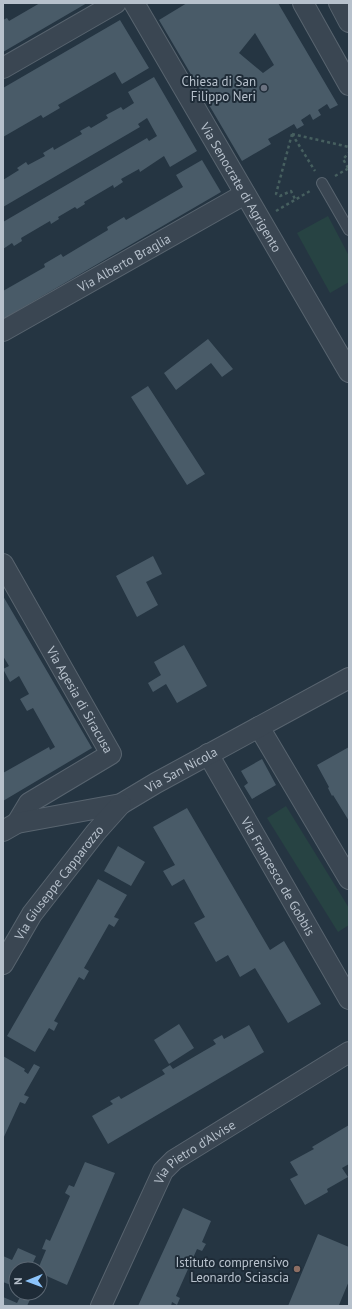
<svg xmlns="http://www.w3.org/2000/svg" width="352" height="1309" font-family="'PT Sans',sans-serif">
<rect width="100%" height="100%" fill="#253542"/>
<path fill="#274343" d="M328,216L349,256V282L330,293L297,233Z
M286,806L349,908V925L338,932L267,818Z"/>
<path fill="#495b68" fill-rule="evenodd" d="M40,3H87L3,52V20L7,18L9,21Z
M187,3H278L338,105L330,109L327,104L318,110L321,115L313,120L310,114L301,120L304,125L297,129L294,124L277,134L268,139L271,144L242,161L159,20ZM255,33L274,65L263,73L239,53Z
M120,20L149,68L122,84L115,72L58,105L60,108L43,118L41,115L3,137V88Z
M154,77L197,151L170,167L164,156L140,172L139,169L121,179L123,182L114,188L113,185L84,202L85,204L77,209L75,207L58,217L59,219L51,224L50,221L21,238L22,241L14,246L12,243L3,249V222L147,138L149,141L157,136L147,118L138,124L140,127L3,207V180L19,170L17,168L26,162L28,165L45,156L43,153L53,147L54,150L82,134L80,131L89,126L91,128L108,118L106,115L121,107L123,110L134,103L128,92Z
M202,160L221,192L3,319V291L45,267L44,264L61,254L63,257L108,230L107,227L124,217L126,220L183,187L176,175Z
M208,339L233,369L222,377L211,363L176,390L164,373Z
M148,386L205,474L187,485L131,397Z
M153,556L162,574L146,582L158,605L137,617L116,576Z
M3,596L92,748L3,801V773L49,747L50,750L55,747L33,708L27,711L20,699L29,694L19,676L10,682L3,669L9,666L3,656Z
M184,645L207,686L177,703L166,684L153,692L148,683L161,675L154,662Z
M349,747V821L333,795L332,796L328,788L329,787L317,765Z
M262,759L276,785L252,799L244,786L248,783L241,771Z
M187,808L270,950L284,941L321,1004L288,1023L255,968L240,977L228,955L216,962L194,923L205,917L184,879L172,886L163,871L175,865L153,827Z
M118,846L145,862L131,886L104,871Z
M98,879L127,895L114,917L119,919L114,927L109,924L84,968L89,971L84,980L79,977L54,1021L58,1023L54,1031L49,1028L35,1052L7,1036Z
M179,1024L194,1048L169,1064L154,1040Z
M249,1025L264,1052L108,1144L92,1116L113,1104L110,1101L119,1096L121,1099L165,1074L162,1070L170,1065L173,1069L216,1044L213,1040L222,1035L224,1039Z
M3,1056L25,1069L24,1071L28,1074L34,1064L40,1067L24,1095L29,1097L25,1104L20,1102L3,1139Z
M349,1125V1164L342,1168L348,1177L327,1189L328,1192L305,1205L290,1179L298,1175L290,1162L314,1149L312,1147Z
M85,1162L115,1173L67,1285L40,1273V1269H38L46,1250L42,1249L46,1239L50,1241L70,1196L65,1193L69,1185L74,1187Z
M183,1208L211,1221L202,1242L206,1244L202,1251L197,1249L176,1296L180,1298L177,1305L172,1302L171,1306H138Z
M318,1234L349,1247V1281L339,1305L342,1306H288Z
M18,1248L36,1256L30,1269H16V1287L3,1282V1256L12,1260Z
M22,1293H33L27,1306H3V1297L17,1303Z"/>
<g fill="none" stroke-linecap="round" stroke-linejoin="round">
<defs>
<path id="lane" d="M322,183L349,230"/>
<g id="street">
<path id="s1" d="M134,3L349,372"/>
<path d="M303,3L349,85"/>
<path d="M339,3L349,22"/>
<path d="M3,68L116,3"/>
<path id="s2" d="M3,331L245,194"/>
<path id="s3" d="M3,564L111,754L29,803L17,823"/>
<path d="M259,727L349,879"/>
<path id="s4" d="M208,754L349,999"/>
<path id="s5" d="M3,831L17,823L121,804L156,783L349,678"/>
<path id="s6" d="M3,964L32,914L96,832L121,804"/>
<path id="s7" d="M101,1306L163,1171L174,1160L349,1052"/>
</g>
</defs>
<use href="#lane" stroke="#58646f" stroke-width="12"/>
<use href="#street" stroke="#58646f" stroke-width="22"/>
<path stroke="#465f5f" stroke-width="2.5" stroke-dasharray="3 3" stroke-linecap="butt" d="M292,134L276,194L280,196L291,191L295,199
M292,134L349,147
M292,134L315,171
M348,168L343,159L349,153
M335,176L349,168
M276,211L310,191"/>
<use href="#lane" stroke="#3a4652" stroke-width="10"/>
<use href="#street" stroke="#3a4652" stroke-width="20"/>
</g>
<circle fill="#6b7280" stroke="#1e2b37" stroke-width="1.5" cx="264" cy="88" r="4"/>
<circle fill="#8d6e63" stroke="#1e2b37" stroke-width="1.5" cx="297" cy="1269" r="4"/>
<g text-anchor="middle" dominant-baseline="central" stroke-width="4" stroke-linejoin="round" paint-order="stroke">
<g font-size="13" fill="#b7c1cc" stroke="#1e2b37" text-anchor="end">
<text x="256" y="81">Chiesa di San<tspan x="256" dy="15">Filippo Neri</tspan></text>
<text x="289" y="1262">Istituto comprensivo<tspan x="289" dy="15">Leonardo Sciascia</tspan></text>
</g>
<g font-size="13" fill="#b7c1cc" stroke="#1e2b37">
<text stroke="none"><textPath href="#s1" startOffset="213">Via Senocrate di Agrigento</textPath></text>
<text stroke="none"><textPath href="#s2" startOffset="139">Via Alberto Braglia</textPath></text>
<text stroke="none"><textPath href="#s3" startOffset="156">Via Agesia di Siracusa</textPath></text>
<text stroke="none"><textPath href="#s5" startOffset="191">Via San Nicola</textPath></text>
<text stroke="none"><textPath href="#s4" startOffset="141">Via Francesco de Gobbis</textPath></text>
<text stroke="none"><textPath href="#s6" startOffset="99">Via Giuseppe Capparozzo</textPath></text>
<text stroke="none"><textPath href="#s7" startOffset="185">Via Pietro d'Alvise</textPath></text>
</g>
</g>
<rect width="352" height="1309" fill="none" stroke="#b7c1cc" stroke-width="8"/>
<g transform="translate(28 1281) rotate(269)"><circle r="19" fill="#1e2b37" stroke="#5b6773"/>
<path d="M0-3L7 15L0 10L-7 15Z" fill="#8cc4fb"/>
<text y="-6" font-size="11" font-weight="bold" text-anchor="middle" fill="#b7c1cc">N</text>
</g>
</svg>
